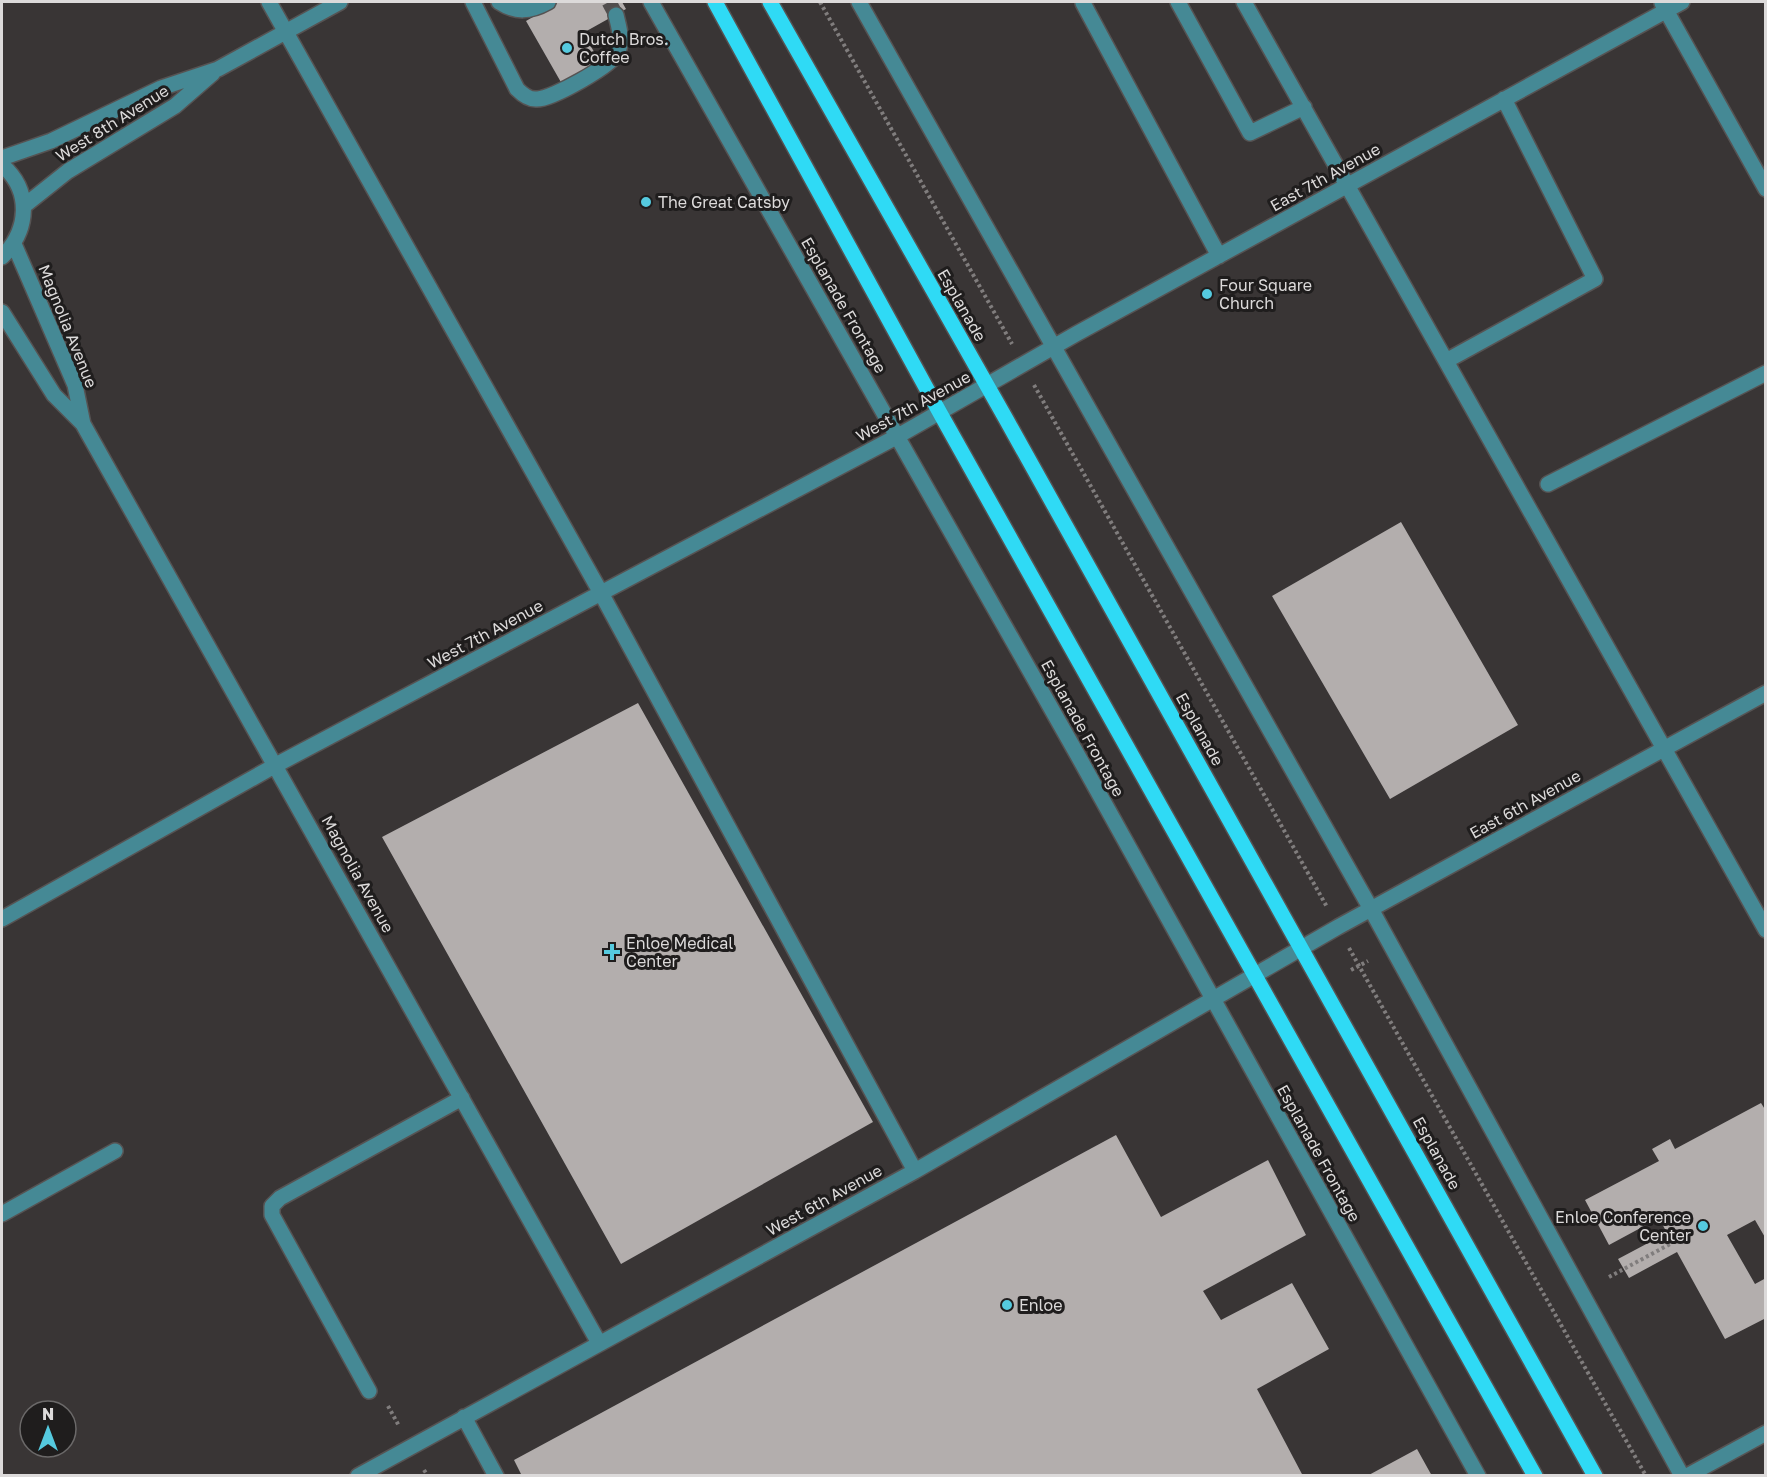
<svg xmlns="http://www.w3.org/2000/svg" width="1767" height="1477" font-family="'Golos Text',sans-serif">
<rect width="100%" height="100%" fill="#393535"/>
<path fill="#b3aead" d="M559,2H622L626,9L583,33L600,62L562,84L526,21Z
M1401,522L1518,725L1390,799L1272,596Z
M638,703L873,1122L621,1264L382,837Z
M1761,1103L1766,1111V1239L1755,1220L1727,1235L1755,1284L1766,1278V1318L1725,1339L1677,1252L1629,1278L1618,1259L1667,1233L1659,1218L1609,1245L1585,1200L1659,1161L1652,1149L1670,1139L1675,1149Z
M1116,1135L1161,1217L1268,1160L1306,1235L1203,1291L1221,1320L1292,1283L1329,1349L1257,1389L1303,1476H522L514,1460Z
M1417,1449L1432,1476H1367Z"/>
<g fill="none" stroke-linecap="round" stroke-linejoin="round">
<path stroke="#514e4e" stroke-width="15" stroke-dasharray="15 8" stroke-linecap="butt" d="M609,2L616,15"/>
<defs>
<path id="minor" d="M269,2L601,593L915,1171
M473,2L517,89C522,94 529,100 537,99C552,99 613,65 618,52C623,39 619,28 616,15
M499,2C516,13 530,12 548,2
M651,2L1077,754L1478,1476
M859,2L1371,909L1682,1476
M1178,2L1250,133L1304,107
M1244,2L1766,930
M1083,3L1219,256
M1662,3L1766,189
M2,158L51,141L161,88L218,69L340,2
M2,165C32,191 29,230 2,257
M24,206L68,171L175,106L213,73
M14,244L75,385L83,424
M2,312L54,395L83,424L599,1343
M1446,361L1595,279L1504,99
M1548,484L1766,373
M2,919L276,765L898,436L1076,334L1682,2
M2,1214L115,1151
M369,1391L272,1215V1206L280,1198L462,1098
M464,1417L496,1476
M358,1476L915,1171L1338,927L1766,693
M1687,1476L1766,1433"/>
<path id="major" d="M715,2L940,413L1535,1476
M770,2L1006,419L1595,1476"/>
</defs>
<use href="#minor" stroke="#565353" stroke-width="18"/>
<use href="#major" stroke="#565353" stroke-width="18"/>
<path stroke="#807d7d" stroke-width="4" stroke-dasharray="3 3" stroke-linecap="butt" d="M820,2L1012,344
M1034,385L1327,907
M1349,948L1646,1476
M1351,970L1368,961
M1609,1277L1672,1243
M388,1406L399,1426
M424,1470L428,1476"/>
<use href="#minor" stroke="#458995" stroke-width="15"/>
<use href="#major" stroke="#2fdaf5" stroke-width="15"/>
</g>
<g fill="#55cadf" stroke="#1f1d1d" stroke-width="2">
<circle cx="567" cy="48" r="6"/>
<circle cx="646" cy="202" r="6"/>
<circle cx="1207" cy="294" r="6"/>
<path d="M609 943h6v6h6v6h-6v6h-6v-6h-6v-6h6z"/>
<circle cx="1703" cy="1226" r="6"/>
<circle cx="1007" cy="1305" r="6"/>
</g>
<g text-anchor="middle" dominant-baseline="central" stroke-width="6" stroke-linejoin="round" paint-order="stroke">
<g font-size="16" fill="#dcdada" stroke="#1f1d1d" text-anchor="start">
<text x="579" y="39">Dutch Bros.<tspan x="579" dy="18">Coffee</tspan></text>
<text x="658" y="202">The Great Catsby</text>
<text x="1219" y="285">Four Square<tspan x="1219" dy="18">Church</tspan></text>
<text x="626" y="943">Enloe Medical<tspan x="626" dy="18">Center</tspan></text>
<text x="1691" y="1217" text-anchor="end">Enloe Conference<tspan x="1691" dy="18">Center</tspan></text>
<text x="1019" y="1305">Enloe</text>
</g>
<g font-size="16" fill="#dcdada" stroke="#1f1d1d">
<text transform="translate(112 123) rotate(-32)">West 8th Avenue</text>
<text transform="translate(1325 177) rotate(-29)">East 7th Avenue</text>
<text transform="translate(844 305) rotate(60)">Esplanade Frontage</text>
<text transform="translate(962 305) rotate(60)">Esplanade</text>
<text transform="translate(68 326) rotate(68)">Magnolia Avenue</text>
<text transform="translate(913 406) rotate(-29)">West 7th Avenue</text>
<text transform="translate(485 634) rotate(-28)">West 7th Avenue</text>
<text transform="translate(1083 728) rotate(61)">Esplanade Frontage</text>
<text transform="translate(1200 729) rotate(61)">Esplanade</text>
<text transform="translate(1525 804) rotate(-29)">East 6th Avenue</text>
<text transform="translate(358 874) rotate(61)">Magnolia Avenue</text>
<text transform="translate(1319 1153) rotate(61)">Esplanade Frontage</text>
<text transform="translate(1437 1153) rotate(61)">Esplanade</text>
<text transform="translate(824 1200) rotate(-29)">West 6th Avenue</text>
</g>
</g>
<rect width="1767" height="1477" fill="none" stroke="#dcdada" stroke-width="6"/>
<g transform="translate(48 1429)"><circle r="28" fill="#1f1d1d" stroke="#6b6969" stroke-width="1.5"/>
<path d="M0-4.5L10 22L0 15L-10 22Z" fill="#55cadf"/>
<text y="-9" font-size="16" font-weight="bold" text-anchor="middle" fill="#dcdada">N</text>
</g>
</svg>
